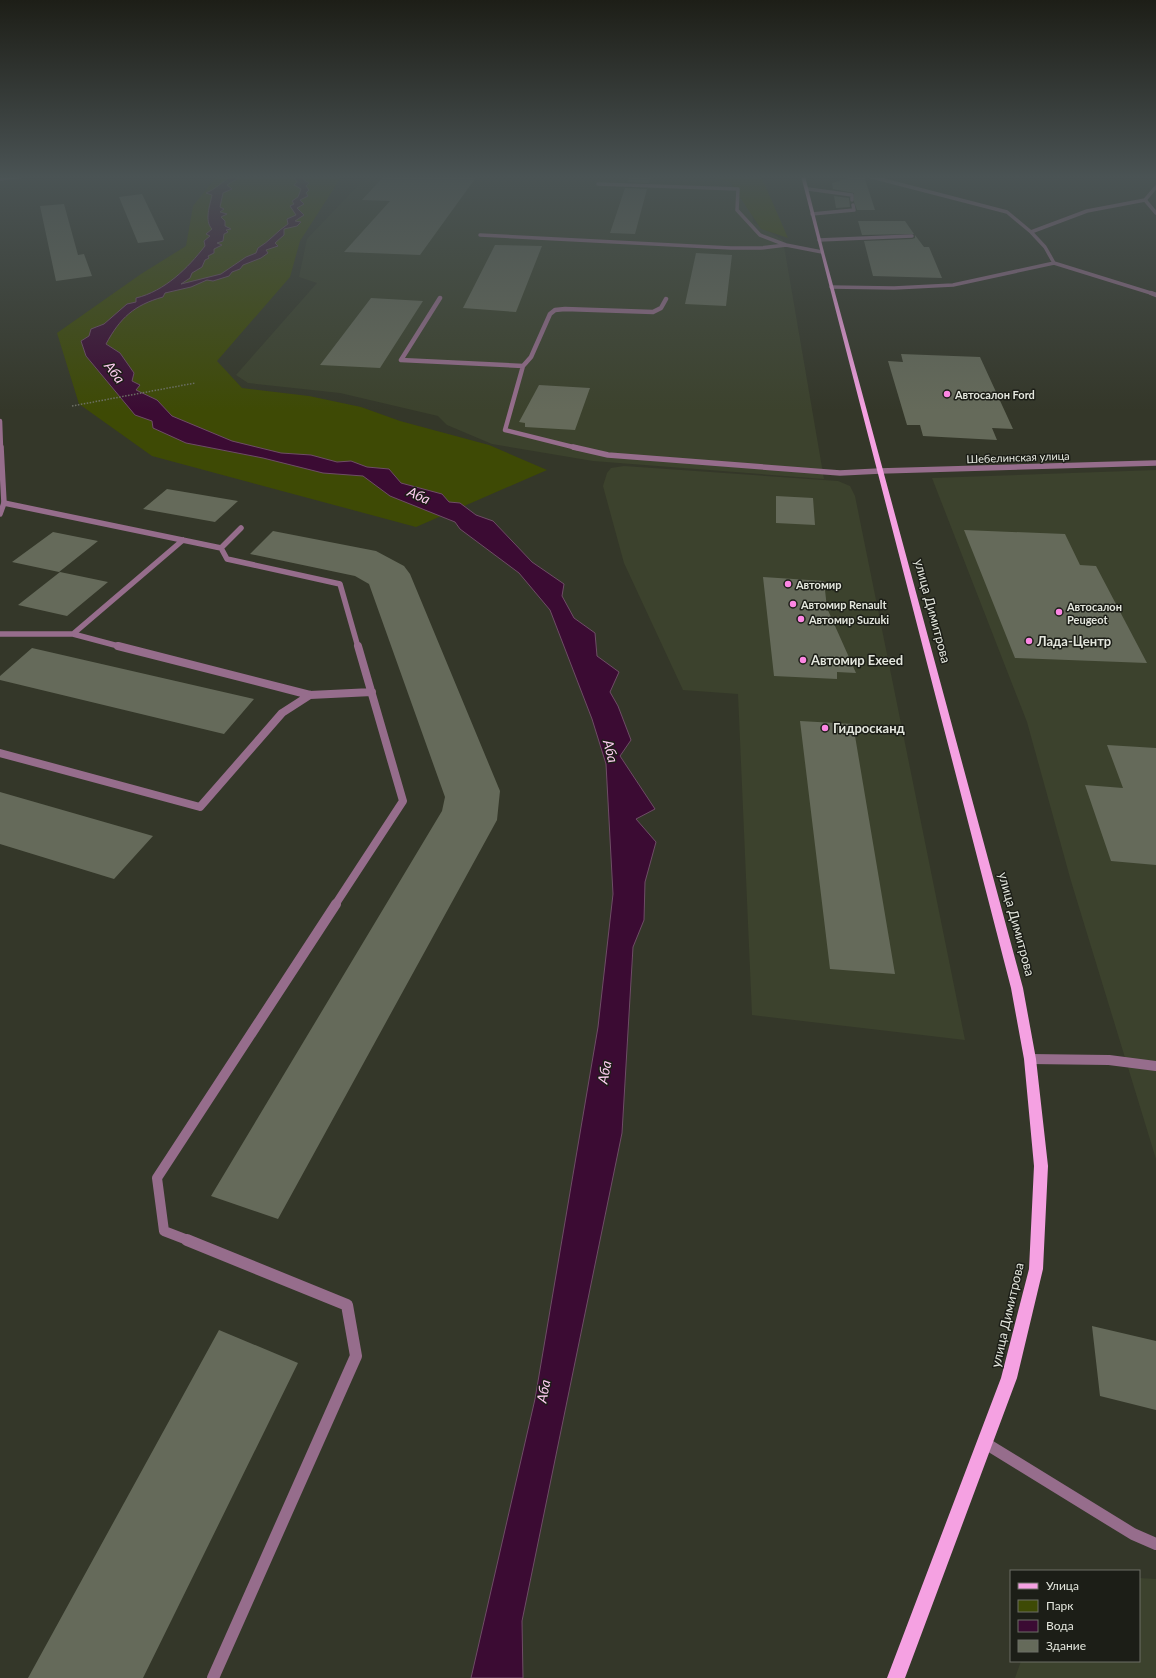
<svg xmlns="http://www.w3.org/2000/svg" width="1156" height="1678" font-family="Lato,sans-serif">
<rect width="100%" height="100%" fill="#343729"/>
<path fill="#3c422d" d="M367,176H700L750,187L753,222L783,240L824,479L593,461L492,444L447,425L438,416L340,393L248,383L236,375L317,283L299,277L307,239Z
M624,466L838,481L850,486L855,496L965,1040L752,1015L738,694L683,690L624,563L603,486L607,473L611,468Z
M1156,470V1159L1071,881L1027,722L932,478Z
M1139,1578L1156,1579V1678H1015L1021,1661H1139Z"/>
<path fill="#3e4a05" d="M217,176H342L300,241L290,277L217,361L242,388L309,396L361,407L400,421L489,445L547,470L416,527L152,456L79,404L57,333L141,274L186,246L193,206Z
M704,176H761L788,238L761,229L730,182Z"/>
<path fill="#3b0b33" stroke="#6e4d66" d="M231,176H242L227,185L232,189L223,193L220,207L224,209L220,212L227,214L221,217L225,221V226L231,229L226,230L228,232L224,234L223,241L217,243L222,245L214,249V253L208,256L209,258L205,260L202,267L192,273L190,278L181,284L221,274L246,257L256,253L258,248C269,242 277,231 288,224L287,219L296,215L290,206L294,204L292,201L298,197L301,189L294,185L297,182L294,178L288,176H304L303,179L309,183L306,186L309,190L306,193L308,196L300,200L304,204L297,208L304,215L295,221L301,222L297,226L284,229V235L275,243L278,246L266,250L268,253L261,258L243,265L240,269L232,272L229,276L213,281L207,280L191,287L165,293L163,297C134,305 120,318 106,344L120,353L134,373L132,381L140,385L136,390L157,400L172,416L232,441L281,453L311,455L337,462L351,461L367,467L389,469L401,483L442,494L449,502L460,503L476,515L493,521L532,562L564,584L562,596L574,618L595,633L597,656L619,672L610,692L618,706L631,740L620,756L655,809L636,819L656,842L645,882L644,920L633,947L622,1133L522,1621L523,1678H471L535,1399L598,1027L613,894L606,764L592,719L550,610L519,573L460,529L455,522L390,496L363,476L323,473L263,458L186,443L153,428L152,421L135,415L86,356L81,341L89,336L91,329L104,324L127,304L136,302V298C165,291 188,268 205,246L204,241L210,236L206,234L212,229C204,221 210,205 212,195L206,193C216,189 222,182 231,176Z"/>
<path fill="#656a5a" d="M384,176H477L420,255L344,252L390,201L362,200Z
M629,176H651L649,183L628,182Z
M857,176H864L875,210H857L854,202V193L833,189L832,183Z
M625,188L647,189L635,234L610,233Z
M142,194L164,240L138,243L119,197Z
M834,196L849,198L850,207L836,208Z
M64,204L78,255L84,254L92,276L56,281L40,206Z
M858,221H905L914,234L862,235Z
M915,235L924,247H929L942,278L873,276L864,241L912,239L915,238Z
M495,245L542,246L516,312L463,308Z
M696,253L732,255L726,306L685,304Z
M371,298L423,301L380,368L320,365Z
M901,354L980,357L1013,429L992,428L997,440L923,436L920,425H907L888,361L903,362Z
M539,385L590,388L575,430L525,427V423L519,422Z
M167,489L238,501L215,522L143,509Z
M776,496L813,498L815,525L776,523Z
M964,530L1065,534L1080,565L1096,566L1147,663L1015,658Z
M273,531L376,551L404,566L410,574L500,791L497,820L278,1219L211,1196L442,811L445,797L369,584L355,576L250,554Z
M53,532L98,541L59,572L12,562Z
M60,572L108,582L67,616L18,605Z
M763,577L824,581L827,608L856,673L837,672V679L774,676Z
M32,648L254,699L224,734L0,680V676Z
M800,721L853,724L895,974L830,969Z
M1107,745L1156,748V865L1111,861L1085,785L1123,788Z
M0,792L153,836L114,879L0,844Z
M1092,1326L1156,1341V1410L1100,1396Z
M219,1330L298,1363L143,1678H28Z"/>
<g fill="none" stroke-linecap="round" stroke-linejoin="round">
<path stroke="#6e7165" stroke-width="1.5" stroke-dasharray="1.5 1.5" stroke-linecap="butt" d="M72,406L195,383"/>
<path stroke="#966d8c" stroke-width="3.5" d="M598,184L738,189L737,210L760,235L786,245L822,252
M808,189L852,195V200
M812,214L854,210L853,205
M480,235L731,248H761L786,245
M819,240L912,236"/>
<path stroke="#966d8c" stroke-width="4.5" d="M440,298L401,360L523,366L505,430L577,448
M523,366L531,357L550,314L555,310L565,309L653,312L661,308L666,299"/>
<path stroke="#966d8c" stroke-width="5.5" d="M573,447L608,455L840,473L880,471
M4,503L221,548
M241,528L221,548L227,559L340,584L358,647
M0,634H73L122,647
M73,634L183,540"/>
<path stroke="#966d8c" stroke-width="8" d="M118,646L310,695L372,692
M0,753L200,807L282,713L310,695
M335,905L403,801L358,646"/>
<path stroke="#966d8c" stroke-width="10" d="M1030,1059L1109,1060L1156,1066
M190,1241L164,1231L157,1178L336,904"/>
<path stroke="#966d8c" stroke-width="12" d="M187,1240L347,1305L356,1356L213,1678
M985,1443L1133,1534L1156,1544"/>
<path stroke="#966d8c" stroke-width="3.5" d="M868,176L1007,212L1031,232
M0,179L24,176
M1156,187L1145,200L1156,213
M1054,263L1045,247L1031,232L1087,211L1145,200
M831,287L894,288L953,285L1054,263L1154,294"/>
<path stroke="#966d8c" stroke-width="4.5" d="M1151,293L1156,295"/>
<path stroke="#966d8c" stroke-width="5.5" d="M880,471L1156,463"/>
<path stroke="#966d8c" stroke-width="4.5" d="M0,421L1,448"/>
<path stroke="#966d8c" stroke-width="5.5" d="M0,514L4,503L1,447"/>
<path fill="#f5a1e2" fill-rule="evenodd" d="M801,176H805L824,252L1023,988L1036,1059L1048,1166L1043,1269L1017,1378L905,1678H887L1001,1378L1029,1269L1034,1166L1024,1059L1011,988Z"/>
</g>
<linearGradient id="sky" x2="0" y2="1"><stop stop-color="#1d1e17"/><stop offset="0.43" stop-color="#4a5354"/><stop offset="1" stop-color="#4a5354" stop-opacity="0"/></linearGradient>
<rect width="1156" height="411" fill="url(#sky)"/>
<g fill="#fc86e3" stroke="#1c1e17" stroke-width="1.5">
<circle cx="947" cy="394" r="4"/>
<circle cx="788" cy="584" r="4"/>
<circle cx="793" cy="604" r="4"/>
<circle cx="1059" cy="612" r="4"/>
<circle cx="801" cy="619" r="4"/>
<circle cx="1029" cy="641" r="4"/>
<circle cx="803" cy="660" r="4"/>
<circle cx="825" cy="728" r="4"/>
</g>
<g text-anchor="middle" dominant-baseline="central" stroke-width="3" stroke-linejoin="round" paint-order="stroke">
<g font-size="11" font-weight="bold" fill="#e4e7de" stroke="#1c1e17" text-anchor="start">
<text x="955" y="394">Автосалон Ford</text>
<text x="796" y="584">Автомир</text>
<text x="801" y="604">Автомир Renault</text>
<text x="1067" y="606">Автосалон<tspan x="1067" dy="13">Peugeot</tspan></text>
<text x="809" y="619">Автомир Suzuki</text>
</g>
<g font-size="11" fill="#e4e7de" stroke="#1c1e17">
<text transform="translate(1018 457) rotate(-2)">Шебелинская улица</text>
</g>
<g font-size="13" fill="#e4e7de" stroke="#1c1e17">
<text transform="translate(933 611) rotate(75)">улица Димитрова</text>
<text transform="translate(1017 924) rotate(75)">улица Димитрова</text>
<text transform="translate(1007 1315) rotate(-77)">улица Димитрова</text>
</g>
<g font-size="13" font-weight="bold" fill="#e4e7de" stroke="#1c1e17" text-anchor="start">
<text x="1037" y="641">Лада-Центр</text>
<text x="811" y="660">Автомир Exeed</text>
<text x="833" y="728">Гидросканд</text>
</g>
<g font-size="14" font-style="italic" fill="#fecdf1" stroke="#1c1e17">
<text transform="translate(115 372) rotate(53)">Аба</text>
<text transform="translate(419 495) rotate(24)">Аба</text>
<text transform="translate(611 751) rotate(75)">Аба</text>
<text transform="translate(604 1072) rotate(-79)">Аба</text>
<text transform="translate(543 1391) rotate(-79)">Аба</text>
</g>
</g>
<rect x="1010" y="1570" width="130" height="92" fill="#1c1e17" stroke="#6c6e67"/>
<rect x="1018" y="1583" width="20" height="6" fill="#f5a1e2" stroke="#6c6e67"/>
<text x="1046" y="1590" font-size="12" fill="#e4e7de">Улица</text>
<rect x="1018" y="1600" width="20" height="12" fill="#3e4a05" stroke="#6c6e67"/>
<text x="1046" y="1610" font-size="12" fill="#e4e7de">Парк</text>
<rect x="1018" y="1620" width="20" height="12" fill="#3b0b33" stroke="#6c6e67"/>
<text x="1046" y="1630" font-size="12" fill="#e4e7de">Вода</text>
<rect x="1018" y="1640" width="20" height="12" fill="#656a5a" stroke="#6c6e67"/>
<text x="1046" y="1650" font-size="12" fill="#e4e7de">Здание</text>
</svg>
